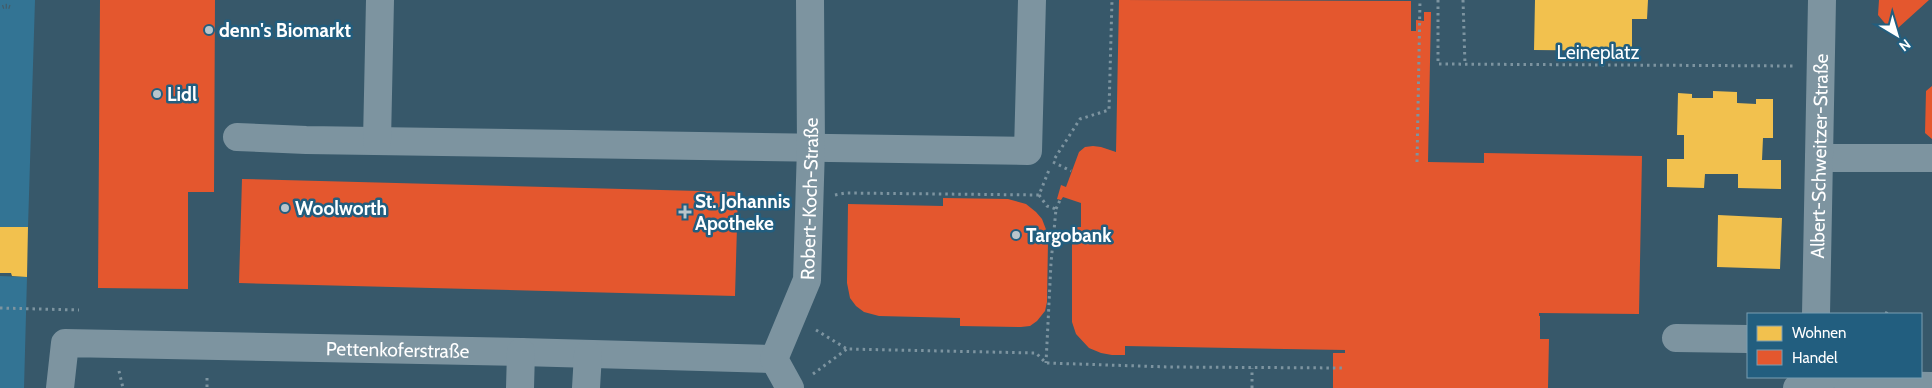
<svg xmlns="http://www.w3.org/2000/svg" width="1932" height="388" font-family="Cabin,sans-serif">
<defs>
<pattern id="park-tufts" width="24" height="20" patternUnits="userSpaceOnUse" patternTransform="scale(1.25)"><rect width="24" height="20" fill="#337494"/><path d="M3 7l-1-3M5 7V3M7 7l1-3M15 17l-1-3M17 17v-4M19 17l1-3" fill="none" stroke="#425c69"/></pattern>
</defs>
<rect width="100%" height="100%" fill="#37586a"/>
<path fill="#337494" d="M0,0H35L28,227H0Z
M0,276L27,277L24,388H0Z"/>
<path fill="url(#park-tufts)" d="M0,0H18L13,20L0,15Z"/>
<path fill="#f2c14e" d="M1535,0H1648L1647,19H1632V51L1534,50Z
M1713,91L1737,92V103L1756,104V99H1773V138H1763L1762,160H1781V189L1738,188V174H1705L1704,188L1667,187V159H1684V135H1677L1678,93L1692,94V98H1713Z
M1718,215L1782,218L1780,269L1717,267Z
M0,227H28L27,277L12,276L11,273H0Z"/>
<path fill="#e4572e" d="M100,0H215L214,192H188V289L98,288Z
M1119,0L1411,1V31H1416V20L1424,21V12H1431L1428,162L1484,163V153L1642,156L1639,314L1539,313V316H1540V339H1549L1548,388H1333V353H1345V350L1125,346V355H1112L1101,353L1089,348L1076,334L1072,322V227H1081V203L1063,197L1061,200L1057,199L1061,185L1066,187L1079,152L1085,147L1093,146L1101,147L1116,152Z
M1879,0H1929L1898,28L1888,27L1878,15Z
M1932,86V139L1925,133L1926,91Z
M242,179L738,192L735,296L239,283Z
M943,198L1008,199L1026,204L1036,212L1042,219L1047,232L1048,241L1047,302L1045,311L1037,321L1030,326L1021,327L960,326V318L879,316L864,312L856,306L850,298L847,283L848,204L943,206Z"/>
<g fill="none" stroke-linecap="round" stroke-linejoin="round">
<path stroke="#7d94a0" stroke-width="3" stroke-dasharray="2.5 4" stroke-linecap="butt" d="M1438,0V64L1795,66
M1463,0L1465,65
M1055,158L1080,119L1109,110L1112,0
M1053,162L1071,171
M1417,162L1420,0
M835,195L845,193L1039,195L1049,170
M1039,195L1047,206L1056,209L1051,263L1046,363
M1056,209L1060,200
M0,308L79,310
M1886,314L1888,309
M816,330L847,349L1036,353L1046,363L1170,367L1343,368
M119,371L123,388
M813,374L847,349
M207,378V388
M1252,388V368"/>
<g stroke="#7d94a0" stroke-width="28">
<path d="M237,137L306,140L1028,151L1032,0"/>
<path d="M377,141L380,0"/>
<path d="M1819,158H1932"/>
<path id="s1" d="M1816,314L1822,0"/>
<path d="M1676,338L1748,339"/>
<path d="M1843,377L1870,385L1932,386"/>
<path id="s2" d="M60,388L65,343L521,352L774,359"/>
<path d="M520,388L521,352"/>
<path d="M586,388L588,354"/>
<path id="s3" d="M790,388L774,359L807,280L811,147L810,0"/>
<path d="M1797,388L1825,377"/>
</g>
</g>
<g fill="#b9c5cb" stroke="#225e7f" stroke-width="2">
<circle cx="209" cy="30" r="5"/>
<circle cx="157" cy="94" r="5"/>
<circle cx="285" cy="208" r="5"/>
<path d="M682.5 204.5h5v5h5v5h-5v5h-5v-5h-5v-5h5z"/>
<circle cx="1016" cy="235" r="5"/>
</g>
<g text-anchor="middle" dominant-baseline="central" stroke-width="5" stroke-linejoin="round" paint-order="stroke">
<g font-size="19" font-weight="bold" fill="#fff" stroke="#225e7f" text-anchor="start">
<text x="219" y="30">denn's Biomarkt</text>
<text x="167" y="94">Lidl</text>
<text x="695" y="201">St. Johannis<tspan x="695" dy="22">Apotheke</tspan></text>
<text x="295" y="208">Woolworth</text>
<text x="1026" y="235">Targobank</text>
</g>
<g font-size="19" fill="#fff" stroke="#225e7f">
<text x="1598" y="52">Leineplatz</text>
<text stroke="none"><textPath href="#s1" startOffset="158">Albert-Schweitzer-Straße</textPath></text>
<text stroke="none"><textPath href="#s3" startOffset="200">Robert-Koch-Straße</textPath></text>
<text stroke="none"><textPath href="#s2" startOffset="378">Pettenkoferstraße</textPath></text>
</g>
</g>
<rect x="1747" y="313" width="175" height="65" fill="#225e7f" stroke="#7a9eb2"/>
<rect x="1757" y="326" width="25" height="15" fill="#f2c14e" stroke="#7a9eb2"/>
<text x="1792" y="338" font-size="15" fill="#ffffff">Wohnen</text>
<rect x="1757" y="350" width="25" height="15" fill="#e4572e" stroke="#7a9eb2"/>
<text x="1792" y="363" font-size="15" fill="#ffffff">Handel</text>
<g transform="translate(1897 35) rotate(142)" stroke="#225e7f" stroke-width="4" paint-order="stroke">
<path d="M0-4L9 19L0 12L-9 19Z" fill="#ffffff"/>
<text y="-8" font-size="14" font-weight="bold" text-anchor="middle" fill="#ffffff">N</text>
</g>
</svg>
